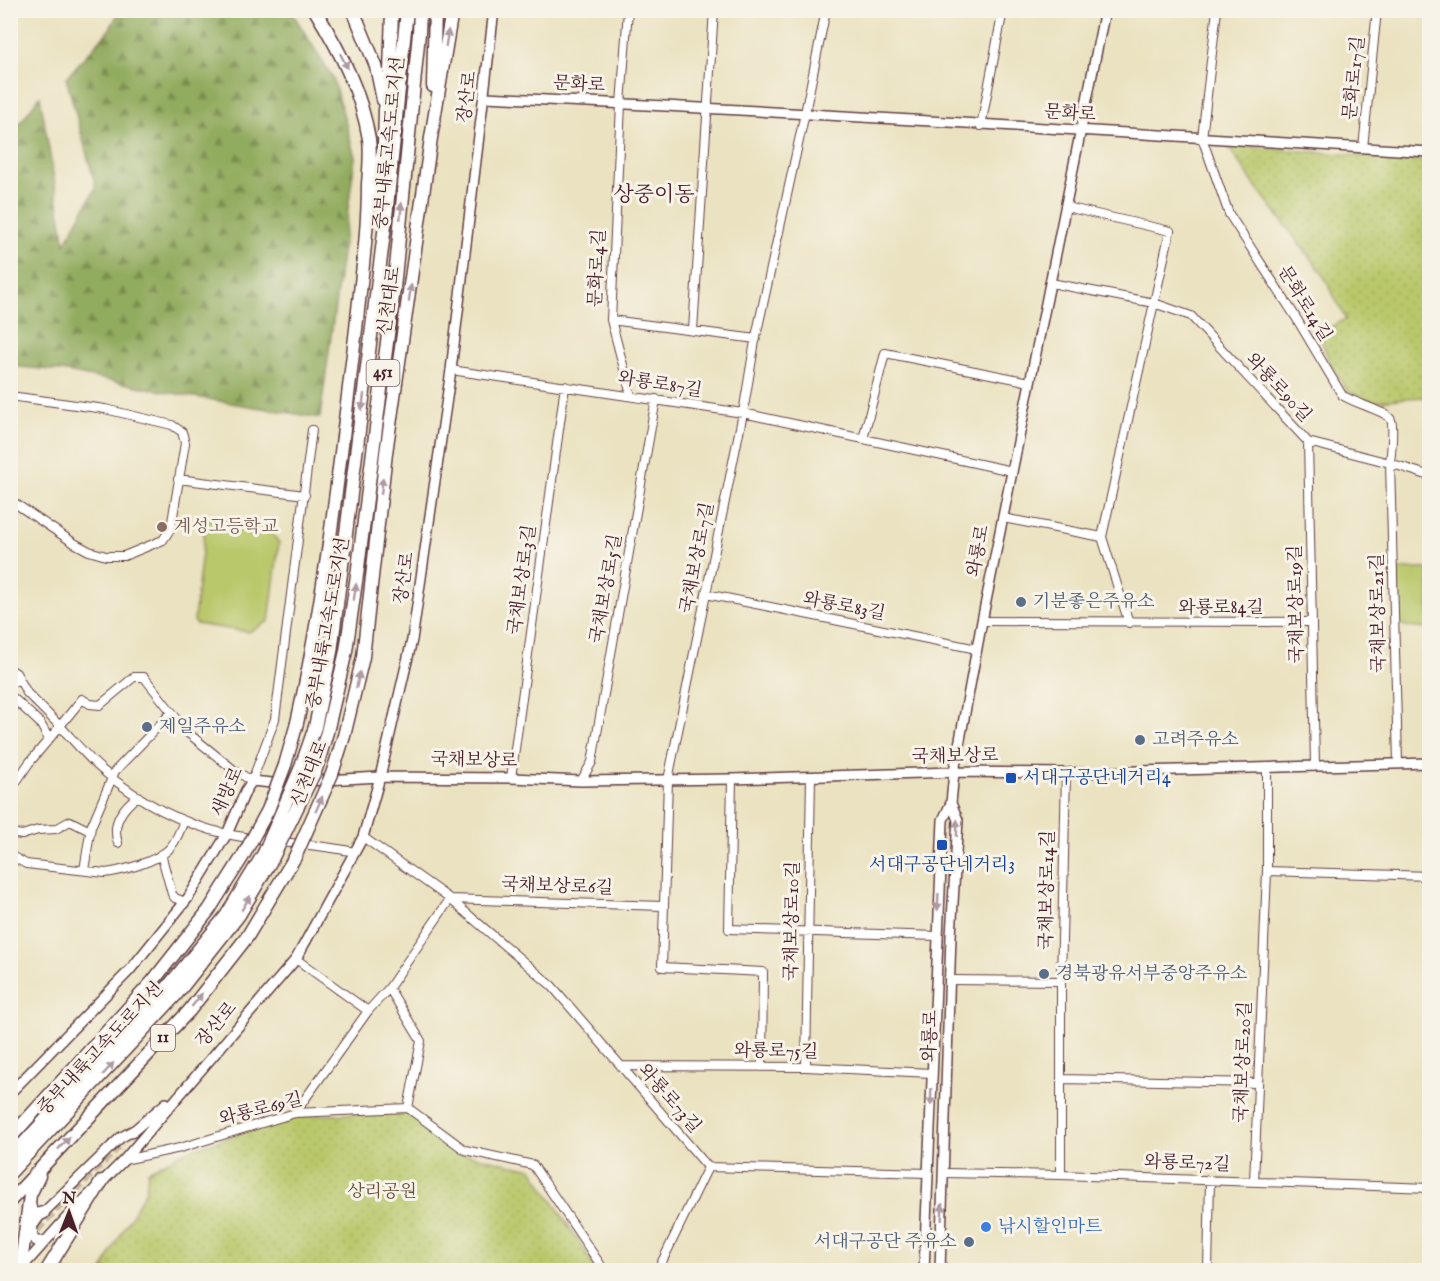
<svg xmlns="http://www.w3.org/2000/svg" width="1440" height="1281" font-family="'IM FELL English','Noto Serif KR',serif">
<defs>
<pattern id="forest-firs" width="22" height="20" patternUnits="userSpaceOnUse" patternTransform="scale(1.5)"><rect width="22" height="20" fill="#92ac5e"/><path d="M5 1l3.5 6h-7zM16 11l3.5 6h-7z" fill="#798b4e"/></pattern>
<pattern id="park-dots" width="8" height="8" patternUnits="userSpaceOnUse" patternTransform="scale(1.5)"><rect width="8" height="8" fill="#b9c86a"/><path d="M2 2h.1M6 6h.1" fill="none" stroke="#a1ab5c" stroke-width="1.8" stroke-linecap="round"/></pattern>
</defs>
<rect width="100%" height="100%" fill="#f7f3e8"/>
<filter id="ink" filterUnits="userSpaceOnUse"><feTurbulence type="fractalNoise" baseFrequency=".0167" numOctaves="2"/><feDisplacementMap in="SourceGraphic" scale="12" xChannelSelector="R" yChannelSelector="G"/><feConvolveMatrix kernelMatrix="1 2 1 2 8 2 1 2 1" color-interpolation-filters="sRGB"/></filter>
<filter id="wash" filterUnits="userSpaceOnUse"><feTurbulence type="fractalNoise" baseFrequency=".008" numOctaves="4" result="noise"/><feDisplacementMap in="SourceGraphic" scale="24" xChannelSelector="R" yChannelSelector="G"/><feGaussianBlur stdDeviation="1.35" result="paint"/><feColorMatrix in="noise" values="0 0 0 0 0 0 0 0 0 0 0 0 0 0 0 0 0 1.4 0 .05"/><feComposite in="paint" operator="in"/></filter>
<g filter="url(#wash)">
<rect width="100%" height="100%" fill="#eae2c0"/>
<path fill="url(#forest-firs)" stroke="#6e6644" stroke-width="1.5" d="M120,11H291L333,78L355,157L320,418L183,395L62,371L11,366V135L40,96L65,244L96,187L66,78L109,30Z"/>
<path fill="url(#park-dots)" stroke="#82744a" stroke-width="1.5" d="M1227,145L1429,161V397L1406,398L1373,402L1347,391L1329,361L1319,333L1346,319L1322,273L1254,184Z
M408,1112L464,1154L532,1169L597,1270H103L115,1244L146,1190L148,1171L186,1151L295,1116Z"/>
<path fill="#b9c86a" stroke="#82744a" stroke-width="1.5" d="M206,518L261,526L271,532L279,543L269,621L249,632L196,624L194,620Z
M1398,569H1429V628H1415L1398,624Z"/>
</g>
<g filter="url(#ink)">
<g fill="none" stroke-linecap="round" stroke-linejoin="round">
<path stroke="#cabba2" stroke-width="9" stroke-dasharray="9 4.5" stroke-linecap="butt" d="M10,1260L46,1219L122,1142"/>
<defs>
<path id="minor" d="M628,10L621,104L611,320L631,395
M1217,10L1202,138L1229,214L1295,316L1342,395C1353,403 1389,412 1391,420C1394,427 1391,454 1390,463L1398,762
M981,126L1003,10
M1363,148L1377,10
M1066,207L1170,231L1102,537L1129,623
M1051,283L1154,303L1191,316L1308,442L1390,463L1430,476
M611,320L756,339L755,341
M693,330L714,10
M451,370L743,413L1012,471
M10,396L105,409L172,425L182,432L185,443L171,528L163,540L124,556H106L89,551L74,543L10,500
M863,439L885,353L1030,382
M1308,442L1315,765
M178,479L305,495
M1003,518L1102,537
M706,594L977,649
M982,621L1312,622
M10,669L16,673L27,693L60,726L82,699L90,704L100,705L134,677H144L188,733L234,770L252,781L275,719L312,430
M10,684L19,679
M10,695L40,723L49,739
M511,778L565,386
M732,779L729,929L937,936
M581,781L592,762L656,399
M10,791L29,763L60,726C73,740 86,756 101,769C137,800 181,824 227,834C269,843 313,843 355,852
M10,833L22,835L38,830L56,829L70,821L90,831
M363,837L450,899L552,986L708,1167L928,1173
M118,843C111,823 122,808 138,796
M161,854L172,894L175,898L185,902
M10,855L26,864L105,873C122,871 155,862 168,850C176,843 180,830 184,821
M84,870L91,827L115,771L172,712
M1267,871L1430,876
M296,959L368,1011
M950,980L1061,981
M389,988L421,1041L408,1108
M621,1066L806,1067L932,1073
M762,1067L763,972L662,967L668,780L743,413L755,341L805,113L826,10
M806,1067L811,776
M1061,1079L1258,1083
M295,1113L368,1011L389,988L450,899L663,906
M124,1160L180,1148L295,1113L408,1108L465,1150L533,1165L604,1270
M944,1173L1061,1175L1430,1188
M1061,1175V981L1066,773
M1254,1182L1267,871V767
M658,1270L708,1167
M1208,1270L1210,1180"/>
<path id="major" d="M485,97C800,112 1115,132 1430,152
M10,1093L130,970L188,898L227,834L246,790L252,781L272,783L380,777L511,778L581,781L732,779L954,772L1066,773L1430,763
M131,1133L166,1103
M46,1241H36L33,1238L32,1227L39,1217L120,1138L134,1130
M10,1267L12,1270
M20,1270L68,1216L124,1160L296,959L363,837L380,777L412,640L451,370L494,10
M924,1270L943,820L951,803L954,772L982,621L1105,10
M940,1270L951,936L958,820L951,803"/>
<path id="highway" d="M353,10L376,66L383,100
M433,86L435,10
M374,196L384,147L385,110L390,74L392,10
M297,723C326,593 340,461 356,329C361,280 368,233 368,184C369,170 371,153 369,139C361,91 340,51 315,10
M315,727L331,652L386,217L407,10
M327,732L346,651L358,568L394,288L419,33L420,10
M344,736L363,657L386,453L431,138L452,10
M10,1138L153,981L209,910L243,856
M10,1158L166,989L226,916L264,853
M10,1173L175,996L239,915L272,859
M10,1201L189,1011L247,937L295,857
M29,1203L31,1213L35,1215L43,1213
M18,1270L22,1256L30,1195L39,1176
M47,1270L102,1181"/>
</defs>
<use href="#minor" stroke="#623c41" stroke-width="10"/>
<use href="#major" stroke="#623c41" stroke-width="12"/>
<use href="#highway" stroke="#623c41" stroke-width="15"/>
<use href="#minor" stroke="#fff" stroke-width="8"/>
<use href="#major" stroke="#fff" stroke-width="9"/>
<use href="#highway" stroke="#fff" stroke-width="12"/>
<defs>
<path id="highway-bridge" d="M264,853L301,767L315,727
M243,856L268,810L285,765L297,723
M295,857L332,774L344,736
M272,859L316,769L327,732"/>
</defs>
<use href="#highway-bridge" stroke="#623c41" stroke-width="15" stroke-linecap="butt"/>
<use href="#highway-bridge" stroke="#fff" stroke-width="12"/>
</g>
<defs><path id="oneway-solid" d="M-6-.8H1V-3.2L6.5 0L1 3.2V.8H-6Z" transform="scale(1.5)"/></defs>
<g fill="#ae9aa0">
<use href="#oneway-solid" transform="translate(447 38) rotate(-81)"/>
<use href="#oneway-solid" transform="translate(344 61) rotate(63)"/>
<use href="#oneway-solid" transform="translate(401 211) rotate(-85)"/>
<use href="#oneway-solid" transform="translate(410 293) rotate(-82)"/>
<use href="#oneway-solid" transform="translate(363 402) rotate(97)"/>
<use href="#oneway-solid" transform="translate(382 486) rotate(-83)"/>
<use href="#oneway-solid" transform="translate(355 592) rotate(-81)"/>
<use href="#oneway-solid" transform="translate(358 680) rotate(-78)"/>
<use href="#oneway-solid" transform="translate(319 804) rotate(-66)"/>
<use href="#oneway-solid" transform="translate(957 828) rotate(-89)"/>
<use href="#oneway-solid" transform="translate(938 902) rotate(93)"/>
<use href="#oneway-solid" transform="translate(246 903) rotate(-59)"/>
<use href="#oneway-solid" transform="translate(197 1000) rotate(-52)"/>
<use href="#oneway-solid" transform="translate(108 1069) rotate(-48)"/>
<use href="#oneway-solid" transform="translate(931 1097) rotate(92)"/>
<use href="#oneway-solid" transform="translate(64 1143) rotate(-47)"/>
<use href="#oneway-solid" transform="translate(942 1212) rotate(-88)"/>
</g>
</g>
<circle fill="#8d6e63" stroke="#f7f3e8" stroke-width="2" cx="162" cy="527" r="6"/>
<g fill="#5c6f8a" stroke="#f7f3e8" stroke-width="2">
<circle cx="1021" cy="602" r="6"/>
<circle cx="147" cy="727" r="6"/>
<circle cx="1140" cy="740" r="6"/>
<circle cx="1044" cy="974" r="6"/>
<circle cx="969" cy="1242" r="6"/>
</g>
<g fill="#1a4fb4" stroke="#f7f3e8" stroke-width="2">
<rect x="1005" y="772" width="12" height="12" rx="3"/>
<rect x="936" y="839" width="12" height="12" rx="3"/>
</g>
<circle fill="#3f7fe0" stroke="#f7f3e8" stroke-width="2" cx="986" cy="1227" r="6"/>
<g text-anchor="middle" dominant-baseline="central" stroke-width="6" stroke-linejoin="round" paint-order="stroke">
<g fill="#f7f3e8" stroke="#7e5f64" stroke-width="1.5">
<rect x="366.5" y="360" width="33" height="26" rx="4.5"/>
<rect x="151" y="1025" width="24" height="26" rx="4.5"/>
</g>
<g font-size="16" font-weight="bold" fill="#4a1f2b">
<text x="383" y="373">451</text>
<text x="163" y="1038">11</text>
</g>
<g font-size="18" fill="#4a1f2b" stroke="#f7f3e8">
<text transform="translate(1355 78) rotate(-84)">문화로17길</text>
<text transform="translate(579 85) rotate(3)">문화로</text>
<text transform="translate(468 97) rotate(-83)">장산로</text>
<text transform="translate(1070 114) rotate(4)">문화로</text>
<text transform="translate(390 143) rotate(-84)">중부내륙고속도로지선</text>
<text transform="translate(598 268) rotate(-87)">문화로4길</text>
<text transform="translate(390 301) rotate(-82)">신천대로</text>
<text transform="translate(1304 304) rotate(58)">문화로14길</text>
<text transform="translate(660 385) rotate(9)">와룡로87길</text>
<text transform="translate(1278 388) rotate(47)">와룡로90길</text>
<text transform="translate(979 551) rotate(-79)">와룡로</text>
<text transform="translate(698 558) rotate(-79)">국채보상로7길</text>
<text transform="translate(405 578) rotate(-82)">장산로</text>
<text transform="translate(523 580) rotate(-82)">국채보상로3길</text>
<text transform="translate(607 589) rotate(-80)">국채보상로5길</text>
<text transform="translate(1297 604) rotate(-91)">국채보상로19길</text>
<text transform="translate(844 607) rotate(11)">와룡로83길</text>
<text x="1221" y="608">와룡로84길</text>
<text transform="translate(1379 613) rotate(-91)">국채보상로21길</text>
<text transform="translate(329 623) rotate(-80)">중부내륙고속도로지선</text>
<text transform="translate(955 757) rotate(-1)">국채보상로</text>
<text transform="translate(474 761) rotate(1)">국채보상로</text>
<text transform="translate(310 774) rotate(-68)">신천대로</text>
<text transform="translate(228 792) rotate(-66)">새방로</text>
<text transform="translate(557 887) rotate(2)">국채보상로6길</text>
<text transform="translate(1048 890) rotate(-89)">국채보상로14길</text>
<text transform="translate(793 921) rotate(-89)">국채보상로10길</text>
<text transform="translate(217 1025) rotate(-50)">장산로</text>
<text transform="translate(931 1036) rotate(-88)">와룡로</text>
<text transform="translate(101 1049) rotate(-47)">중부내륙고속도로지선</text>
<text transform="translate(776 1052) rotate(1)">와룡로75길</text>
<text transform="translate(1244 1062) rotate(-88)">국채보상로20길</text>
<text transform="translate(669 1099) rotate(49)">와룡로73길</text>
<text transform="translate(261 1110) rotate(-14)">와룡로69길</text>
<text transform="translate(1187 1164) rotate(2)">와룡로72길</text>
</g>
<g font-size="18" fill="#785e54" stroke="#f7f3e8" text-anchor="start">
<text x="174" y="527">계성고등학교</text>
</g>
<g font-size="18" fill="#4e5e75" stroke="#f7f3e8" text-anchor="start">
<text x="1033" y="602">기분좋은주유소</text>
<text x="159" y="727">제일주유소</text>
<text x="1152" y="740">고려주유소</text>
<text x="1056" y="974">경북광유서부중앙주유소</text>
<text x="957" y="1242" text-anchor="end">서대구공단 주유소</text>
</g>
<g font-size="18" fill="#164399" stroke="#f7f3e8" text-anchor="start">
<text x="1023" y="778">서대구공단네거리4</text>
<text x="942" y="865" text-anchor="middle">서대구공단네거리3</text>
</g>
<g font-size="18" fill="#6b523e" stroke="#f7f3e8">
<text x="382" y="1192">상리공원</text>
</g>
<g font-size="18" fill="#366cbe" stroke="#f7f3e8" text-anchor="start">
<text x="998" y="1227">낚시할인마트</text>
</g>
<g font-size="21" fill="#4a1f2b" stroke="#f7f3e8">
<text x="654" y="195">상중이동</text>
</g>
</g>
<rect width="1440" height="1281" fill="none" stroke="#f7f3e8" stroke-width="36"/>
<g transform="translate(69 1212) rotate(1)" stroke="#f7f3e8" stroke-width="4.5" paint-order="stroke">
<path d="M0-4.5L10 22L0 15L-10 22Z" fill="#4a1f2b"/>
<text y="-9" font-size="16" font-weight="bold" text-anchor="middle" fill="#4a1f2b">N</text>
</g>
</svg>
